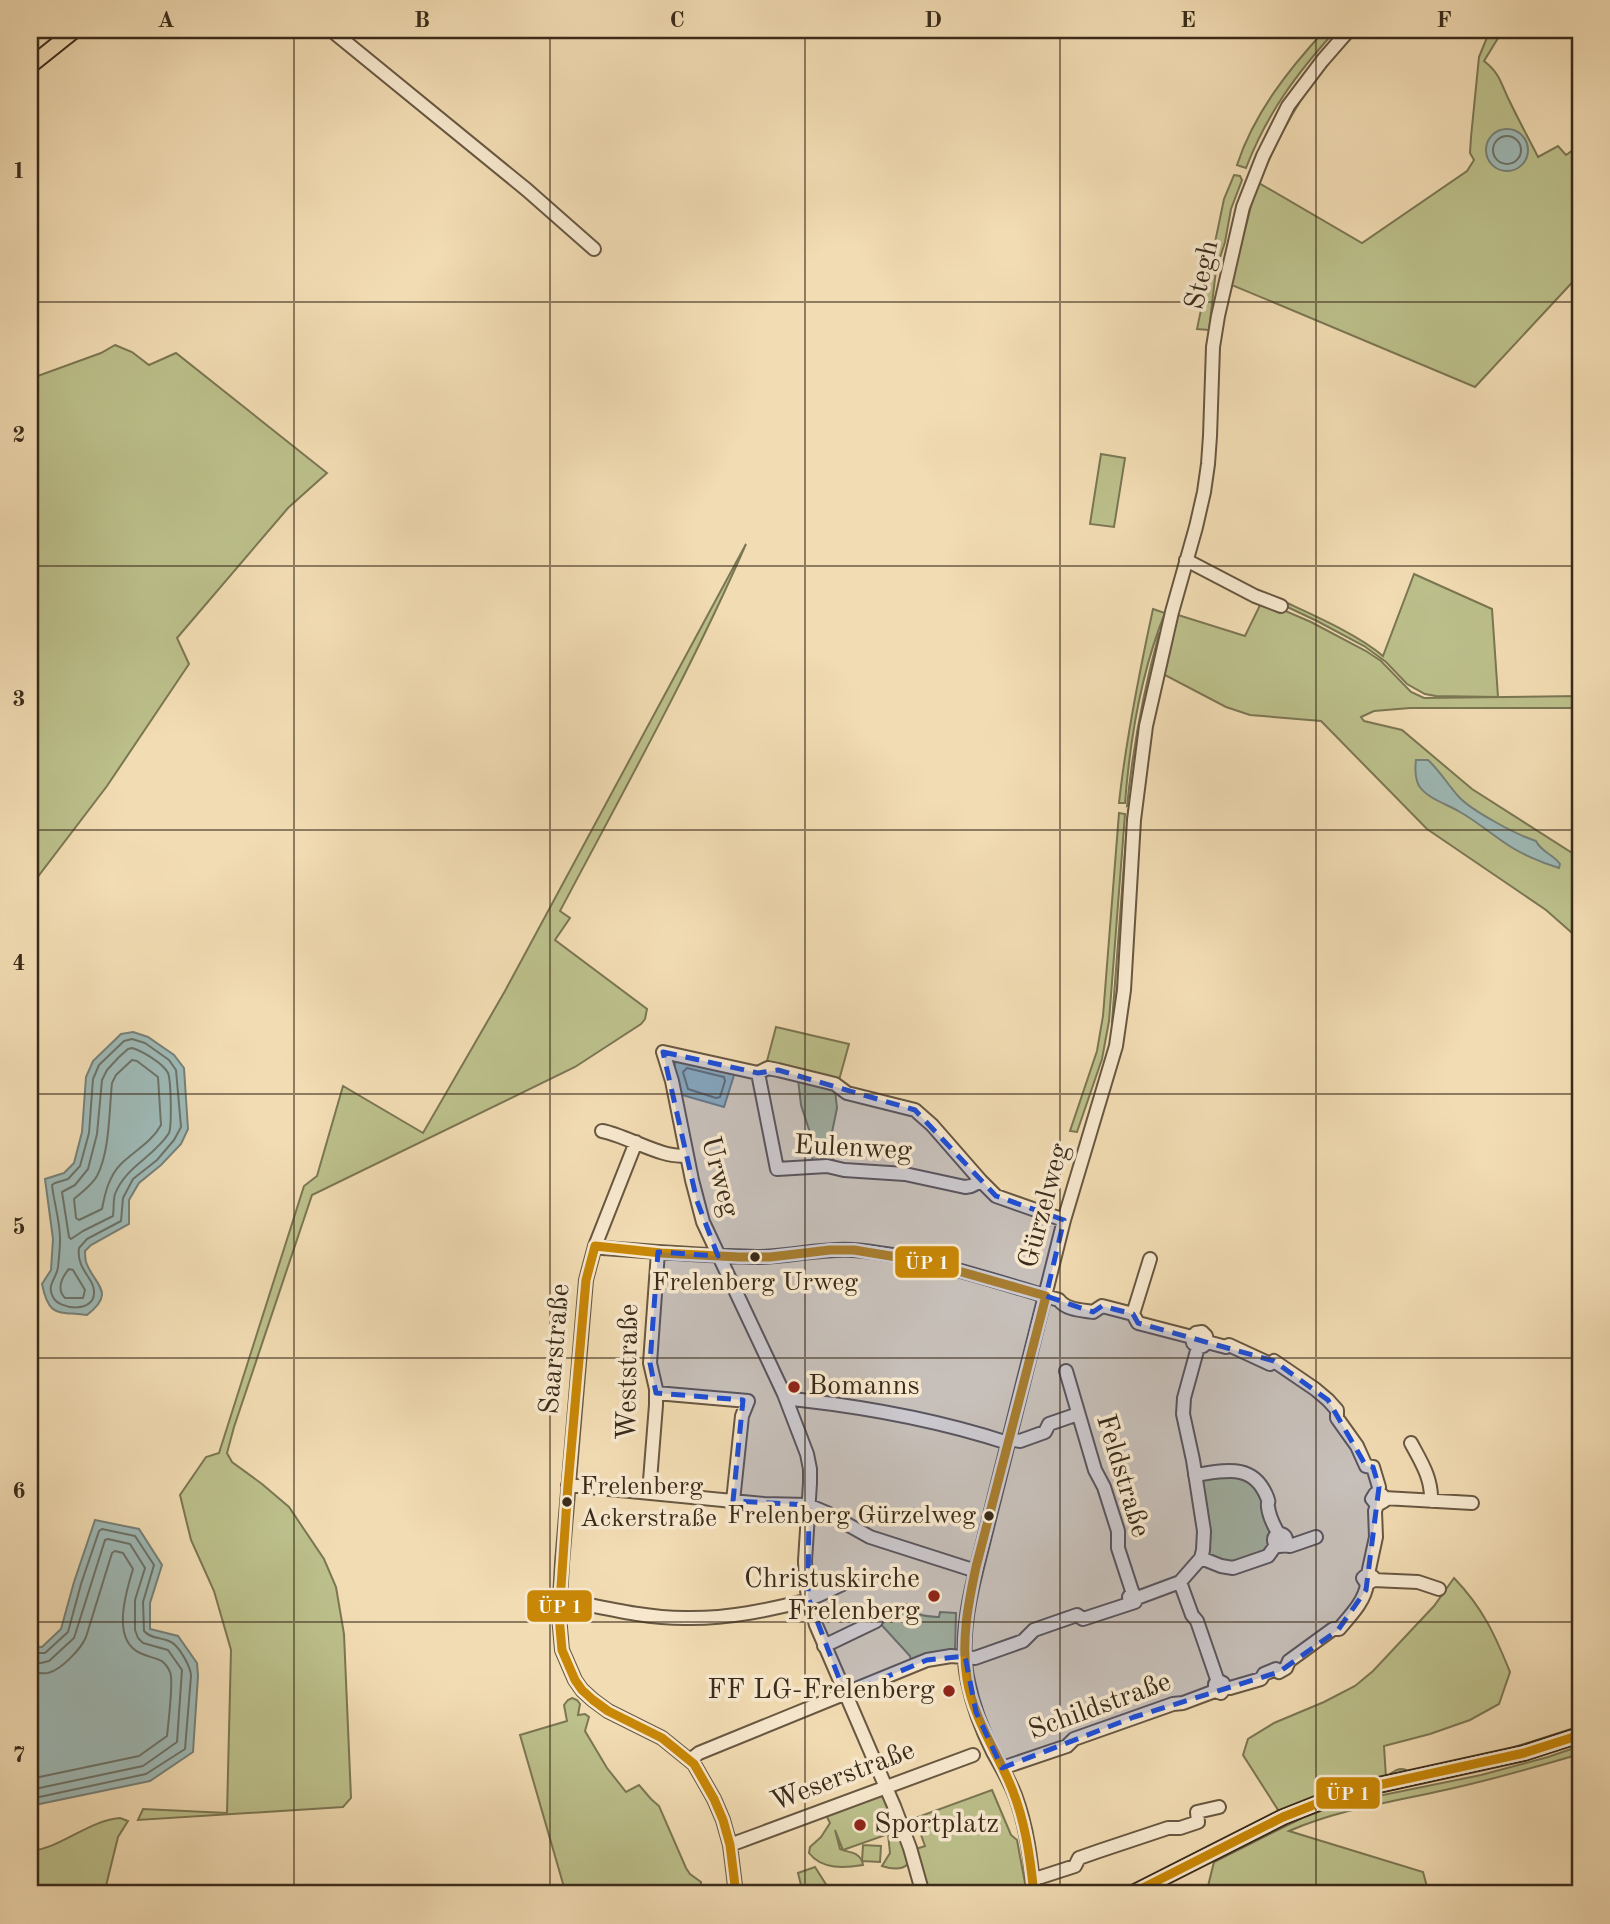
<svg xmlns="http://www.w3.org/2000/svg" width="1610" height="1924" font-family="'Old Standard TT',serif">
<rect width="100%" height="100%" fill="#f2dcb3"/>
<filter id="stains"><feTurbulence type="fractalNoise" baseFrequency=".00286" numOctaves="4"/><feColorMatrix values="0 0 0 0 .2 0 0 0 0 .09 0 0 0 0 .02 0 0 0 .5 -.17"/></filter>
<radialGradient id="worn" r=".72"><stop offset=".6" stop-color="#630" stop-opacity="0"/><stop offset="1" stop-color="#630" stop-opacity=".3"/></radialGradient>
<path fill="#bcc08b" stroke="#7b7653" stroke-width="2" d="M1325,30H1336C1297,73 1267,113 1246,168L1237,165C1254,113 1289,69 1325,30Z
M1355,30H1360C1313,71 1283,125 1259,183L1362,243L1467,171L1474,160L1470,153L1471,137L1479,57L1490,30H1503L1484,61C1501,74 1501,85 1510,102C1519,121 1529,139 1538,157L1558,146L1566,155L1580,145L1577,136L1580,133V274L1475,387L1232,285L1214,357L1234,273L1254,194L1263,167L1303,90Z
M1234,175L1240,176L1242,180L1231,209L1225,242L1216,270L1209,330L1197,329L1224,199Z
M115,345L132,352L149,365L176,353L327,473L288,508L177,638L189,664L107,786L30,887V456L36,450V431L30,421V382L32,378L101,353Z
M1101,454L1125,458L1114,527L1090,524Z
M746,544C691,670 624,790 560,911L570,918L555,940L647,1009L645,1019L641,1024L575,1067L312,1195L234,1427L227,1453L232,1462L262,1484L289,1507L324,1559L336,1587L344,1634L351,1798L343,1807L138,1820L143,1809L227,1813L231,1650L214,1591L191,1540L180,1495L206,1457L219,1453L304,1186L317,1176L343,1086L423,1133L505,991Z
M1414,574L1492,609L1498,697L1436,696L1425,694L1407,684L1386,662L1364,646L1317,621L1281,604L1283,601C1313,615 1359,635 1383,656Z
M1262,601L1311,622L1366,651L1381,661L1411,692L1424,698L1580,696V708H1410L1374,711L1361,717L1364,721L1402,730L1472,789L1580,858V940L1546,910L1427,829L1321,721L1250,715L1226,707L1161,673L1175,614L1245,636Z
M1153,609L1165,613C1141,672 1130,739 1125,803H1119C1126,738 1139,674 1153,609Z
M1162,631L1133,803L1127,806C1133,746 1143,692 1159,634Z
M1128,811L1131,815L1115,1022H1112Z
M1119,813L1125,814L1109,1021L1102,1059L1077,1132L1070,1131L1097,1051L1103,1016Z
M776,1027L849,1044L839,1080L767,1061Z
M798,1079L835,1090L837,1108L830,1142L834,1162L812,1163L813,1142L801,1105Z
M1230,1473L1251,1480C1263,1502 1272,1522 1270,1547L1266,1551L1234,1562L1220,1563L1205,1556C1213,1528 1207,1504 1201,1475Z
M1454,1578C1483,1608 1495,1635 1510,1672L1499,1704L1470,1720L1430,1734L1384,1746L1386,1778C1391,1772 1400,1766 1408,1771L1502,1751L1580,1726V1731L1280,1813L1243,1755L1248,1739L1274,1723L1324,1702L1355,1686L1373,1671L1434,1606Z
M908,1604C918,1617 924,1616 939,1617L940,1612L956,1613L955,1650L911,1661L910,1656L877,1620Z
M572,1698L577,1700L580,1704L578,1715L585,1714L589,1717L585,1731L607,1768L626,1792L639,1785L651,1799L659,1806L686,1868L690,1874L701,1882V1886L697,1891L689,1894H566L520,1735L567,1721L564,1705L568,1700Z
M1580,1746V1754C1536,1767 1491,1780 1445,1790C1392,1802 1340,1809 1289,1831L1423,1872L1429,1894H1206L1214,1862L1302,1818L1339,1804L1481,1775L1548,1757Z
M992,1790L1011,1835L1017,1840L1027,1894H929L916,1849L925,1846L915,1818Z
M883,1794L903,1847L908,1864C901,1871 891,1869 882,1866L890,1853L888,1834L843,1850L835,1830L840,1849C848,1853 858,1851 862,1861L863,1845L881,1846L880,1862L862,1861L863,1865C845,1868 822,1870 809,1853L810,1847L821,1837L830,1823L826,1815Z
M120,1818L128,1821L118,1837L104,1894H30V1851C62,1848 87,1821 120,1818Z
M815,1867L827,1886L829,1894H775V1893L802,1889L798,1873Z"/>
<path fill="#9eb9b6" stroke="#768078" stroke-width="2" d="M1486 150a21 21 0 1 1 42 0a21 21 0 1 1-42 0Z
M1416,760H1428C1440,771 1448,785 1459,797C1472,811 1517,835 1536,841C1541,852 1553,854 1560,864L1559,868C1542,863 1519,853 1505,843C1490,833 1476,821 1460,812C1447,804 1428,799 1419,786C1415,778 1415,768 1416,760Z
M133,1032L148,1037L174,1055L184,1068L188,1129L181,1144L161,1165L139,1183L129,1200V1224L91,1245L85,1251C85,1254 85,1258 86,1262C94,1285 117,1292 87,1315C59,1311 49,1319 42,1284L51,1270L53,1239L45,1179L64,1173L74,1163L82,1132L86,1077L93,1061L121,1034Z
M678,1061L735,1072L724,1107L682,1095L675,1069V1063Z
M95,1520L139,1529L162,1565L150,1603V1629L178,1636L197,1663L198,1676L193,1752L150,1781L30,1806V1646L42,1647L61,1629L74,1582Z"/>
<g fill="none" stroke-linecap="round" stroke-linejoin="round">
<path stroke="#6c7268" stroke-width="2" d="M1493 150a14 14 0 1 1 28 0a14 14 0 1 1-28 0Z
M132,1039L145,1043L169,1060L176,1070L181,1127L174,1140L157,1160L133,1179L123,1198L121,1221L87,1239L79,1248C76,1270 95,1278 94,1293C94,1313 59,1310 53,1297C46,1285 57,1278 58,1267C59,1258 60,1248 60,1239C60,1221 54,1203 52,1185L55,1183L68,1179L80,1166L89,1133L93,1079L99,1065L124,1041Z
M132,1048C142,1051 163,1063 168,1073C171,1080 172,1126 169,1133C154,1157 126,1166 115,1194C113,1201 114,1209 113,1216L83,1231L71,1239L69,1237L62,1192L75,1185L88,1169L97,1134L102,1080L107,1070L119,1057L128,1049Z
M132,1060L137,1061L158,1077L161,1125C152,1142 134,1151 121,1164C109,1176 105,1193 102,1209L79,1220L76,1218L74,1199C82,1192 92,1185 97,1176C110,1151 109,1111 112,1083L116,1075Z
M687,1068L724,1077L725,1081L720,1097L716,1098L688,1089L683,1072Z
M69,1269L73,1270L85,1290L83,1298H65C56,1289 62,1277 69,1269Z
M30,1653H45L68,1632L81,1584L99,1531L102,1529L135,1536L154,1565L143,1602L144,1631C151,1639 161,1637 171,1642C179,1646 191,1667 191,1676L185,1749L146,1774L30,1799
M30,1662L41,1663L49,1661L74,1638L105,1540L108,1539L130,1544L145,1568L135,1600V1630L138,1638L143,1643L168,1650L182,1670L177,1742L143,1766L30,1790
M30,1672C36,1673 42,1674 48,1673C61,1670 81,1649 86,1637L112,1553L115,1551L123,1553L133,1569C126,1592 111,1640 140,1653C154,1660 163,1656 170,1672C174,1680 168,1725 167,1736L139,1756L30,1779"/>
<defs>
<path id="minor" d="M331,30L527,190L594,249
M1186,560L1255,596L1281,606
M758,1073L777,1169L827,1166L844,1170L905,1174L965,1187L971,1186L981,1181
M602,1131C626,1135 664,1160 687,1155
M636,1142L595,1246L586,1280L562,1563L559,1616L562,1650L575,1680L582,1690L593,1700L608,1711L662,1738L694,1764L714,1799L723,1820L730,1845L736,1894
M595,1246L603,1248C655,1252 706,1256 757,1257C789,1257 820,1248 853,1250C920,1255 994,1281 1059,1300C1066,1310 1082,1310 1093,1312L1102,1306L1106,1307L1133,1314L1138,1323L1192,1337
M1133,1314L1150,1259
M1207,1342L1206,1336L1202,1332L1196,1333L1192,1337L1193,1343L1198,1347L1203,1346L1207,1342L1226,1347L1229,1345L1270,1364L1274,1361L1315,1389L1328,1400L1337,1410V1418L1357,1446L1366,1466L1373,1467L1379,1487L1378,1493
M1066,1371L1095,1470L1104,1487L1118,1531V1548L1133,1594
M656,1393L748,1401L742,1416L733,1501
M787,1401L792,1399L801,1400C871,1408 941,1421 1008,1443
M1009,1439L1020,1441L1045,1432L1049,1424L1078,1414
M1411,1443C1421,1462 1432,1478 1431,1501
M1195,1475C1224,1471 1253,1462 1267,1497C1270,1506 1267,1498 1268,1507C1269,1516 1274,1526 1278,1533
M568,1485L764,1504L808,1505L827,1513L870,1537L976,1571
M649,1493L656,1405V1389L650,1363L658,1252
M1384,1498L1472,1503
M1274 1540a6 6 0 1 1 12 0a6 6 0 1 1-12 0Z
M1284,1545L1290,1546L1316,1537
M1201,1558L1221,1566L1233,1568L1268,1556L1276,1545
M1368,1574L1376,1537L1375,1511L1377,1505L1372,1499L1375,1494L1380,1493L1383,1496L1384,1501L1377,1505
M1373,1580L1418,1582L1439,1589
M1180,1582L1192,1615L1197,1621L1218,1682
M808,1597L817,1596L851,1580
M1137,1598L1180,1582L1201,1558L1203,1550L1204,1531L1193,1460L1183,1414L1184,1398L1198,1347
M561,1599C602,1607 643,1618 685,1618C728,1619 768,1610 809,1600
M824,1646L876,1621
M1225,1688H1230L1261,1679L1264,1674L1276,1669L1279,1672L1286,1668L1289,1661L1333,1629H1339C1350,1616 1365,1601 1367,1584L1372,1581L1373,1577L1368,1574L1363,1578L1367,1584
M690,1760L699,1753L927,1660L951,1656L975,1658L1023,1641L1034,1630L1077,1615L1083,1619L1135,1602L1137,1598L1134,1594H1131L1129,1597L1131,1602
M1002,1768L1067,1746L1074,1739L1173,1704L1183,1703L1215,1691L1221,1693L1225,1688L1223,1683L1219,1681L1215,1684V1691
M730,1845L973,1755
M1033,1878L1041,1877L1075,1866L1079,1858L1099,1851L1168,1828H1180L1198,1822L1197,1812L1219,1807
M923,1894L910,1848L894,1806L816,1625L808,1597L806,1583L805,1561L810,1483V1469L807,1454L784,1394L703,1222L692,1180L672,1081L663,1052L758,1073L768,1068L778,1070L835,1084L847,1093L915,1110L932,1125L981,1181L996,1196L1064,1220
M1034,1894C1031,1860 1027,1827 1015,1795C1009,1780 1001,1766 993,1752C982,1730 973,1706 968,1682C960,1646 967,1607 976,1571L1064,1220L1116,1046L1124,990L1134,820L1146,726L1172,612L1196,527L1204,492L1208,464L1210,436L1213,347L1218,316L1243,207L1263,156L1288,106L1322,61L1349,30"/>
<path id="major" d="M30,66L75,30
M1131,1894L1283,1817L1326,1800L1365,1788L1524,1753L1580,1735"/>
</defs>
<use href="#minor" stroke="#685741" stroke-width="16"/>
<use href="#major" stroke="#3a2b1b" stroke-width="18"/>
<use href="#minor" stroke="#f7e8ce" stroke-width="12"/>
<use href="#major" stroke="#f2dcb3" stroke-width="14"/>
<defs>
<path id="bus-1" d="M595,1246L586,1280L568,1485L559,1616L562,1650L575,1680L582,1690L593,1700L608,1711L662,1738L694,1764L714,1799L723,1820L730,1845L736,1894
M595,1246L661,1253L739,1257H770L830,1250H854L927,1262L1046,1296
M1034,1894C1030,1856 1025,1819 1010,1784C995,1749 973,1717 967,1679C961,1641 968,1604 976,1567L1046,1296
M1131,1894L1283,1817L1326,1800L1365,1788L1524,1753L1580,1735"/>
</defs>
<use href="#bus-1" stroke="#f7e8ce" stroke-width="14"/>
<use href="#bus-1" stroke="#c88707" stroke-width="9"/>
</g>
<path fill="#1d4ed8" fill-opacity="0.2" stroke="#1d4ed8" stroke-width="5" stroke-dasharray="14 9" stroke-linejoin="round" d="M663,1052L758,1073L778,1070L915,1110L996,1196L1064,1220L1046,1296L1093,1312L1102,1306L1133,1314L1138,1323L1274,1361L1328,1400L1366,1466L1373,1467L1379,1487L1366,1590L1338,1630L1279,1672L1134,1717L1002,1768L976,1712L965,1656L927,1660L845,1694L808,1597L809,1505L733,1501L743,1400L656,1393L650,1363L658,1252L718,1256L697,1201Z"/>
<path fill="none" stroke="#3a2b1b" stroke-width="2" stroke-opacity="0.55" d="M294,30V1894M550,30V1894M805,30V1894M1060,30V1894M1316,30V1894M30,302H1580M30,566H1580M30,830H1580M30,1094H1580M30,1358H1580M30,1622H1580"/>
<g fill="#3a2b1b" stroke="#f7e8ce" stroke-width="2.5">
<circle cx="755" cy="1257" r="6"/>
<circle cx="567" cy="1502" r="6"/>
<circle cx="989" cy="1516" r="6"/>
</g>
<g fill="#8f2418" stroke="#f7e8ce" stroke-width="2.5">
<circle cx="794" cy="1387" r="7"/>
<circle cx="934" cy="1596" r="7"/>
<circle cx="949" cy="1691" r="7"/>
<circle cx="860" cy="1825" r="7"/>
</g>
<g text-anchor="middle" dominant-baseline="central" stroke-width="7" stroke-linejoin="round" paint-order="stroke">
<g font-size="26" fill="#3a2b1b" stroke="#f7e8ce">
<text x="755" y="1283">Frelenberg Urweg</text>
<text x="580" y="1487" text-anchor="start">Frelenberg<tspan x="580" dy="32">Ackerstraße</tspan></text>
<text x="976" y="1516" text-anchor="end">Frelenberg Gürzelweg</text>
</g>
<g font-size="28" fill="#3a2b1b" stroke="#f7e8ce">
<text transform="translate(1203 275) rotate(-77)">Stegh</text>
<text transform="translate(853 1149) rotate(3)">Eulenweg</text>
<text transform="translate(719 1177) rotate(75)">Urweg</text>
<text transform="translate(1045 1206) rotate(-75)">Gürzelweg</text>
<text transform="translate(556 1349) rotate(-85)">Saarstraße</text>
<text transform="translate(629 1372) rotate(-89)">Weststraße</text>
<text transform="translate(1122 1476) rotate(73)">Feldstraße</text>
<text transform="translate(1100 1707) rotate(-20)">Schildstraße</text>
<text transform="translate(843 1777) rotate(-21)">Weserstraße</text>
</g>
<g font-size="28" fill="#3a2b1b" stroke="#f7e8ce" text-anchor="start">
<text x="808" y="1387">Bomanns</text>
<text x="920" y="1580" text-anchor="end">Christuskirche<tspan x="920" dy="32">Frelenberg</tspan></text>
<text x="935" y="1691" text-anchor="end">FF LG-Frelenberg</text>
<text x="874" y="1825">Sportplatz</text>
</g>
</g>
<g stroke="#f7e8ce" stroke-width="2.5">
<rect x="894" y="1245" width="66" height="34" rx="7" fill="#c88707"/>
<rect x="526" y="1589" width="67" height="34" rx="7" fill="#c88707"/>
<rect x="1315" y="1776" width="66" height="34" rx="7" fill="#c88707"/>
</g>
<g font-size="19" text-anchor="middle" font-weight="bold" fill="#fff">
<text x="927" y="1269">ÜP 1</text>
<text x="560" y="1613">ÜP 1</text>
<text x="1348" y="1800">ÜP 1</text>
</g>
<rect width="1610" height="1924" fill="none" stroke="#f2dcb3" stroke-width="77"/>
<rect x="38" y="38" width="1534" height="1847" fill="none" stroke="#3a2b1b" stroke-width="2.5"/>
<g font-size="23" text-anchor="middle" font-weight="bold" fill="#3a2b1b">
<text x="166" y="27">A</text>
<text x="422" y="27">B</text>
<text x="677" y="27">C</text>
<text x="933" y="27">D</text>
<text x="1188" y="27">E</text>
<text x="1444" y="27">F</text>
<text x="19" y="178">1</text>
<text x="19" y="442">2</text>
<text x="19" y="706">3</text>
<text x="19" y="970">4</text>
<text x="19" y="1234">5</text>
<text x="19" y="1498">6</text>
<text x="19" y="1762">7</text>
</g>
<rect width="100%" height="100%" filter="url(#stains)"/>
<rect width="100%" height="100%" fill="url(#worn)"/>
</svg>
